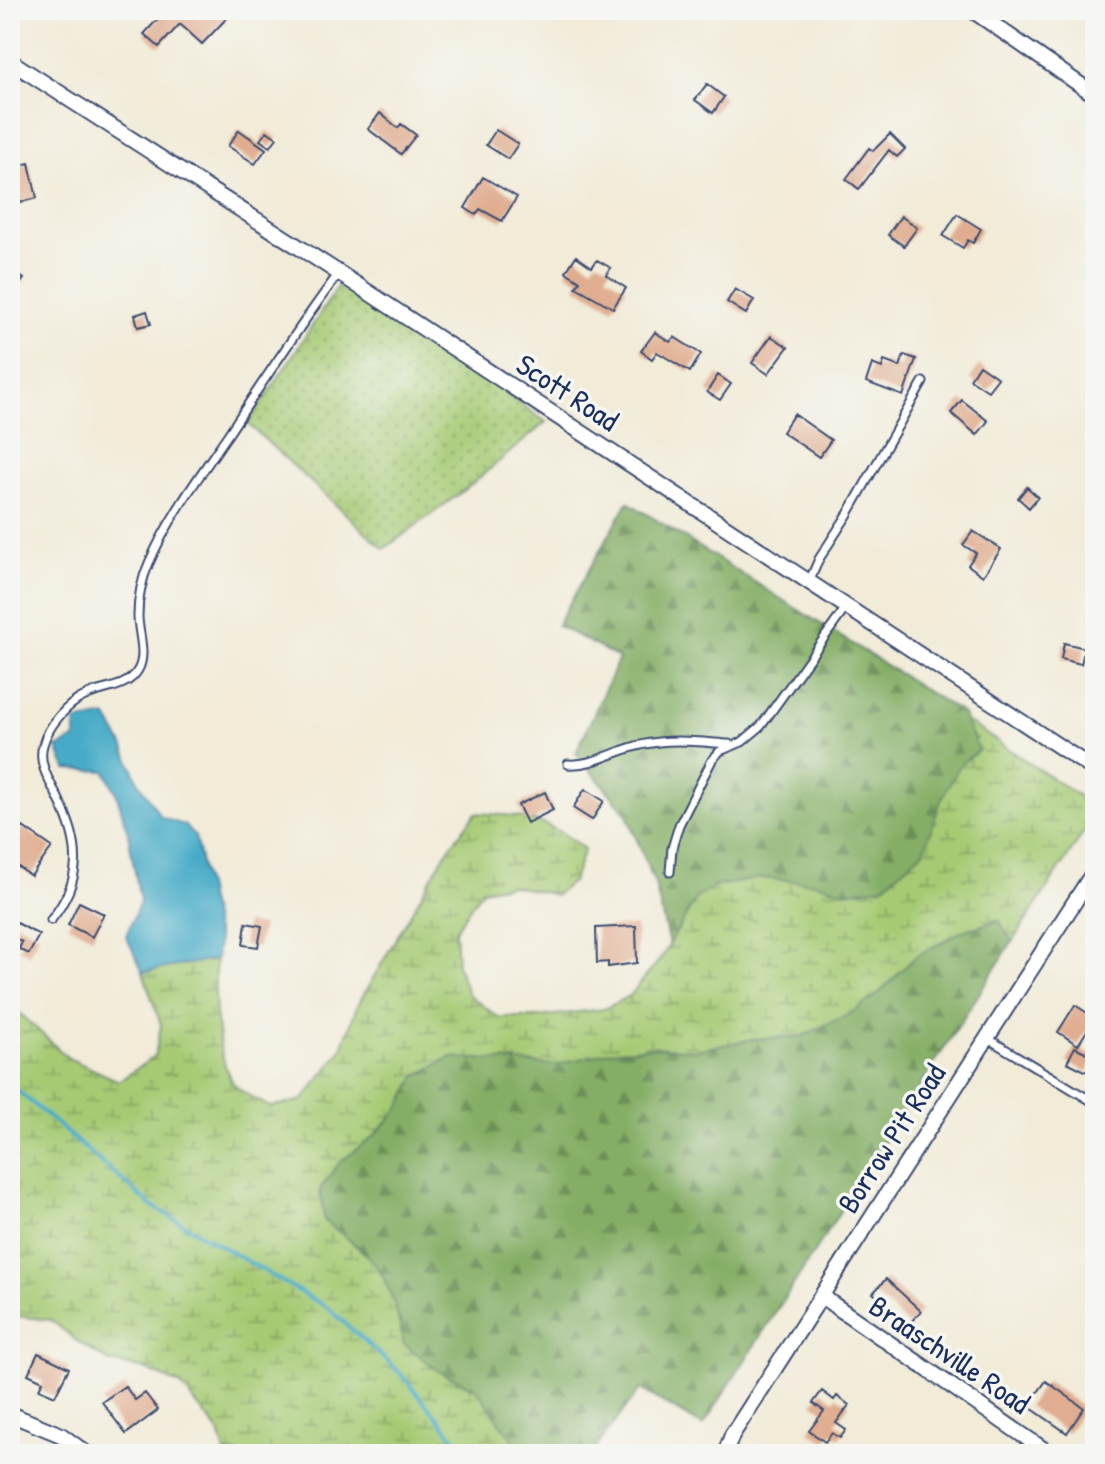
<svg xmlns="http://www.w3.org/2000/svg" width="1105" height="1464" font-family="'Patrick Hand',sans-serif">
<defs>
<pattern id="grass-dots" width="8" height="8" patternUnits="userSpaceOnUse" patternTransform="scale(2)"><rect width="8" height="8" fill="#a6ca73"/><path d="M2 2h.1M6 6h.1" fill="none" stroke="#86a462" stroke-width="1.8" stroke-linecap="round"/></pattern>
<pattern id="forest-firs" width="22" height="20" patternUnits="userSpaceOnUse" patternTransform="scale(2)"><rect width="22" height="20" fill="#84ae65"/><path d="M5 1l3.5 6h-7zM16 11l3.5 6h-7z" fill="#6b8e56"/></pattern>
<pattern id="wetland-marsh" width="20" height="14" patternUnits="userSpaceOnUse" patternTransform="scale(2)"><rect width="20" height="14" fill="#a6ca73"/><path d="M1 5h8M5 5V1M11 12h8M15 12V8" fill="none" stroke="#86a462"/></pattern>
</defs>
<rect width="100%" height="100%" fill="#f6f6f2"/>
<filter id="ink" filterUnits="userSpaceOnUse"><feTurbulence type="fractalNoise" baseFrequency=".0125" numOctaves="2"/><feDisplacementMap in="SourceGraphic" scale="16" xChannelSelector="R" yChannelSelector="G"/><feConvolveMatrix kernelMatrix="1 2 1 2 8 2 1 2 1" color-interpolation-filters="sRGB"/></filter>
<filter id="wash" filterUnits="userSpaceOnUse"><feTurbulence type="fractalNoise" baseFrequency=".006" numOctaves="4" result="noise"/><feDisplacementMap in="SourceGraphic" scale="32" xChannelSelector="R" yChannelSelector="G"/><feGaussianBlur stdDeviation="1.8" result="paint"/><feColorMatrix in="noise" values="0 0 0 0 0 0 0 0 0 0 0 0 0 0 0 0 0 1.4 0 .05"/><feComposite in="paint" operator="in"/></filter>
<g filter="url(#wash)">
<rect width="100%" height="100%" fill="#f1ebd8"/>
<path fill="url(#grass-dots)" stroke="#607c68" stroke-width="2" d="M344,277L546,422L467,488L384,549L248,424Z"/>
<path fill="url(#forest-firs)" stroke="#506e62" stroke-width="2" d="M628,502L963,714L979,750L960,765L924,851L882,887L845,892L816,883L697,897L669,945L655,884L626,813L576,753L619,658L557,625Z
M1000,920L1012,942L703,1426L640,1389L591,1454H523L476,1389L438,1371L403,1343L400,1321L362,1250L324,1220L320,1189L339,1163L375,1135L399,1108L416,1076L451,1057L556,1064L611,1051L656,1047L695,1050L753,1039L802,1036L878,994L916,956L962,931Z"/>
<path fill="url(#wetland-marsh)" stroke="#607c68" stroke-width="2" d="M965,720L1095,807V815L1012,942L999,920L962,931L916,956L878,994L851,1013L802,1036L753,1039L695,1050L656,1047L611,1051L556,1065L451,1057L416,1076L399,1108L375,1135L339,1163L320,1189L324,1220C342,1235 362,1248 376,1266C390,1284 400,1321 403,1343L438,1371L476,1389L523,1454H225L219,1432L181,1385L145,1369L110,1362L78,1342L51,1320L17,1316L10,1302V1004L68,1058L119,1081L155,1056L161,1025L143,972L216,959C213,990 216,1057 233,1083C240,1093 260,1101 270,1107L303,1100L341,1051L357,1006L447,851L476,813C523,816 547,818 584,849L573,881L556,895L509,885L482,890L455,930L457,965L468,994L498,1017H539L604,1009L630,996L662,957L697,897L717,886L762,878L816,883L845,892L882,887L924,851L941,800L960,765L979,750Z"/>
<path fill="#47abc7" stroke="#316d92" stroke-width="2" d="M106,716L123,745L138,781L161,817L184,825L195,836L218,941L216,959L143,972L126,936L140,901L128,833L116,792L105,771L66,769L57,748L75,739V722Z"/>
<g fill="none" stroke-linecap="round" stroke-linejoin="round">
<path stroke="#47abc7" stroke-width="4" d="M10,1084L152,1206L328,1308L399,1372L468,1454"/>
</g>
<g id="blocks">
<path fill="#e0ad90" d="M166,10H218L227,18L202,44L180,24L159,47L144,34Z
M707,84L724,97L713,113L695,100Z
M380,113L398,128L401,124L416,135L401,154L368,129Z
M239,130L266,149L255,164L228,146Z
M496,130L518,144L508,159L486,145Z
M267,131L277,138L270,147L260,140Z
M890,134L905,149L897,157L889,150L859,189L846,179L869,148L873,151Z
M29,163L37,198L10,205V168Z
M483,177L517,197L502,221L480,209L476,215L465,208Z
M957,214L981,229L973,243L968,240L963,248L943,236Z
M901,216L917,228L904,246L888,235Z
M576,256L592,267L597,260L611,268L606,275L626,288L613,308L576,287L580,281L566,272Z
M10,268L24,279L10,297Z
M735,289L754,300L746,314L727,302Z
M147,311L151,324L138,327L135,315Z
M655,332L670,342L674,337L701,354L690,372L657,352L652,359L641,351Z
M771,336L788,347L768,374L752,363Z
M904,355L916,359L903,396L866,382L872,364L882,368L884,361L900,367Z
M979,365L998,378L988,391L970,379Z
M718,375L731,384L720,400L707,392Z
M962,400L988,421L977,435L951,413Z
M794,414L831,440L819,457L782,432Z
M1027,487L1038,497L1029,508L1018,498Z
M973,531L1001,549L983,576L968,565L976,553L963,545Z
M1064,643L1085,648L1081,664L1061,659Z
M585,789L604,801L592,820L573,808Z
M545,792L553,810L527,823L518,805Z
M23,827L52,847L31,876L10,861V845Z
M79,902L104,914L92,937L68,925Z
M10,919L39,935L29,954L19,949L22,942L10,936Z
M246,923L262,926L258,947L243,945Z
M636,926L637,963L608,967V962L597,963L596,928Z
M1075,1005L1095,1018V1033L1088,1029L1078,1045L1058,1032Z
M1075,1047L1095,1057L1087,1072L1067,1062Z
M886,1279L921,1311L908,1325L873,1293Z
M38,1353L69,1368L55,1396L39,1389L43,1381L28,1374Z
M1046,1381L1084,1408L1067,1433L1028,1406Z
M125,1386L135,1400L145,1393L158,1410L126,1434L102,1402Z
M822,1391L834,1400L837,1396L849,1405L836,1423L846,1430L840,1438L832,1433L825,1442L809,1431L824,1411L813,1403Z"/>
</g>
</g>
<g filter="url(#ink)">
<use href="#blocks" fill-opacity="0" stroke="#3b4b70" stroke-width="2"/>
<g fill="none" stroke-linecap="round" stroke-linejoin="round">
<defs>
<path id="lane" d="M809,582L819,559L848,514L923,382
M568,764C593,766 616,750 641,745C671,738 699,742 729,744
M670,872L672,848L679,825L712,760L720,751L742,742L761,726L847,606
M51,920C82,881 82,847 60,802C52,784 37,766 43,745C48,726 67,704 85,696C103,687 127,689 138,670C147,654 138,633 138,616C138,598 142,579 149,563C169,517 201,474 229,433C265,379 300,325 339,273
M987,1038L1095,1103"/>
<path id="street" d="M972,10L1095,95
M10,61L339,273L1095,770
M821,1296L1050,1454
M10,1414L61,1435L87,1454
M725,1454L732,1435L1095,870"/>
</defs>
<use href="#lane" stroke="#3b4b70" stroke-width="11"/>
<use href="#street" stroke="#3b4b70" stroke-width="18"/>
<use href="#lane" stroke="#fff" stroke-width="7"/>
<use href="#street" stroke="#fff" stroke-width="14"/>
</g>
</g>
<g text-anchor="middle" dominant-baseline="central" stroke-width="7" stroke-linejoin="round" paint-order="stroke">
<g font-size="30" fill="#1b2f5e" stroke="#f6f6f2">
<text transform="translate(568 392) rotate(33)">Scott Road</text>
<text transform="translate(891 1138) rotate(-57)">Borrow Pit Road</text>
<text transform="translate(950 1354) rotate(34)">Braaschville Road</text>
</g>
</g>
<rect width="1105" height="1464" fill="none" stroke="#f6f6f2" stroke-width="40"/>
</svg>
